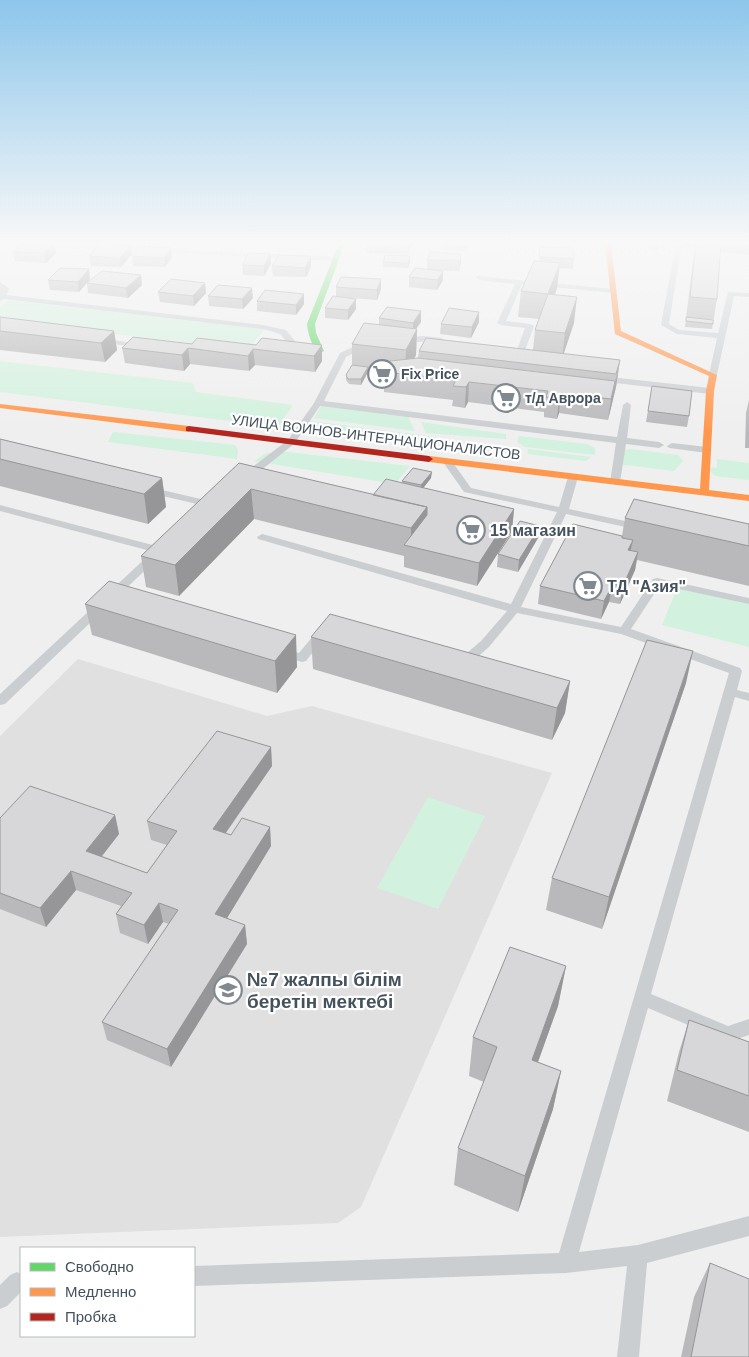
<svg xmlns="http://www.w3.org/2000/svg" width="749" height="1357" font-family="Arial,sans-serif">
<rect width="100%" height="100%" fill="#f0efef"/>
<path fill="#e1e0e1" d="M78,659L267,716L312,706L552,773L361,1207L338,1223L0,1237V736Z"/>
<path fill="#d2f1de" d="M9,300L265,329L248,350L0,320V307Z
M0,361L193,383L196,392L293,405L278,427L0,392Z
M321,406L408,416L415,431L314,418Z
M310,421L436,437V442L307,426Z
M421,422L506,434V439L426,433Z
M113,432L235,445L238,450L237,459L108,442Z
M519,436L587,444L595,448V455L525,447L517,442Z
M528,449L591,457L586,461L527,454Z
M630,449L678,455L683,461L674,471L617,464L619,451Z
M288,452L410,466L395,484L254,461L267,453Z
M717,459L749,463V480L715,476L706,467L717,468Z
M677,588L749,604V647L662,625Z
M428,797L485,816L438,909L377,888Z"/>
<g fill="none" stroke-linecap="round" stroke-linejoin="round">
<path fill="#cbced1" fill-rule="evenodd" d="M2,243H46L336,257L340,259L336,261L5,245Z
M689,243H702L681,248L669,324L679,330L718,333L728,292L749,293V297L734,296L717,375L713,378L709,375L717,338L677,334L661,325L675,247Z
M477,276L613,289L617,291L613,293L522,284L506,321L530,324L534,326L520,364L516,367L512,364L525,328L501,325L497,323L515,284L480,280L476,278Z
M0,282L9,288L7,295L263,325L286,330L304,352L297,354L280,334L263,329L4,299L0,301Z
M424,336L441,338L445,340C442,342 401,343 397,340L401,338Z
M97,338L142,344L146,346L142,348L100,342H97Z
M366,341L370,343L369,345L346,357L324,401L617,437L623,405L627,402L631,405L627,438L659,442L664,445L659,448L626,444L620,482L615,485L610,482L616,443L320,406L294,444L250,479H242V475L288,440L314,403L340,353Z
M601,376L710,388L714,391L710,394L598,381L597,379Z
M672,443L707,447L712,450L707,453L669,448L667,446Z
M448,459L451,460L471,488L559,507L568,477L573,474L577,475L578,477L569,509L639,524L644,527L639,530L566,514L521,607L621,627L653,579L657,578L749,598V604L660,585L631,629L740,668L742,671L737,690L749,693V701L735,697L651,994L728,1026L749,1019V1035L728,1042L648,1008L579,1252L638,1245L749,1216V1236L647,1263L639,1357H617L627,1266L566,1273L194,1286V1266L559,1253L729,673L621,634L517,613L489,647L473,661L469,662L455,658L453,655L455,652L459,651L467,653L481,641L507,611L258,539L257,537L262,534L266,535L511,604L557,512L464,492L443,462Z
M149,487L214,502L215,504L210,507L145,492L144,490Z
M0,505L164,548L165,550L159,553V557L5,704L0,705V694L151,553L154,552L0,511Z
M322,629L328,633L306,661L302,662L278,655L276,652L282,648L299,653L318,630Z
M17,1272L21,1274V1292L7,1306L0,1309V1285L10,1275Z"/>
<path fill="#63d668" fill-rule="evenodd" d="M339,243H345L315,324L316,333L324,351L320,353C312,348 308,334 307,324Z"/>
<path fill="#ff974d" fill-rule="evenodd" d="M605,243H611L621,331L717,375L714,391L709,490L749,495V501L429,462L425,459L429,456L700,489L706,391L709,376L615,334Z
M0,404L189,426L193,429L189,432L0,408Z"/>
<path fill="#b3261e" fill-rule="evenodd" d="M189,426L429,456L433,459L429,462L186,431V427Z"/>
</g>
<path fill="#b9b9bb" d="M366,243H412L408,255L366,253Z
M445,243H468L466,251L444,250Z
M650,243H660L658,250L648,249Z
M695,243H749V255L720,252L717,299L712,329L685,327Z
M540,247L574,259L573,269L559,268L557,288L555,295L574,323L563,354L620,360L616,387L608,420L559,413L557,419L544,417V412L468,402L465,408L452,406L453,400L384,392V374L368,372L361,385L349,384L346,380V375L352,365V344L379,325V318L421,322L416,329H417L416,355L414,359L418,358L419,351L533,350L535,330L539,319L518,317L521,291L539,261Z
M171,248L172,257L165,267L133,266L132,256Z
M13,252L56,253L46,263L15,261Z
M132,254L121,267L91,266L89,256Z
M270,254L271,264L264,276L243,275L242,265Z
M461,254V263L459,271L434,270L443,280L437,290L409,287V277L427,269V260Z
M311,256V266L306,277L273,276L272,266Z
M410,261L408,268L383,267V262Z
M90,279L87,283L142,285L128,298L88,293L87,283L79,292L50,290L48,280Z
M205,283L206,293L194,306L160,302L158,292Z
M336,287L381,289L377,300L350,298L356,299V309L348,320L325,318V308L336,297Z
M208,296L253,298L243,309L209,306Z
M257,301L304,304L296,315L257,311Z
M0,317L114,331L117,350L105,362L0,350Z
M479,322L471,338L440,334L441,324Z
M192,344L322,345V361L315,372L255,365L249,371L190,364L184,371L125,363L122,348Z
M652,386L689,416L687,427L646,422Z
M749,400V448H745L746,413Z
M0,439L162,478L166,507L148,524L0,486Z
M239,463L373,495L402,483V481L431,478L423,488L514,509L512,531L477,586L404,567V556L254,519L179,596L146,587L141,556Z
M625,518L749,524V586L637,560L635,570L620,604L609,602L601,619L538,604L540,586L622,536Z
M540,526L538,538L518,572L497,567L498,554Z
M85,604L297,667L277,693L92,635Z
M311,637L570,681L565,713L552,740L313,669Z
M686,683L602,929L546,910L552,878Z
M271,747L272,766L226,833L231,835L270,827L271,846L227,918L245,925L247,944L171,1067L107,1040L102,1022L169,924L163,922L148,944L120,933L116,914L121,906L76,890L46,927L0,909V818L115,815L119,834L102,856L147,873L167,845L151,840L147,821Z
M566,966L558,1006L538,1062L561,1071L553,1109L518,1212L454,1185L458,1148L484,1082L469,1076L473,1037Z
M689,1020L749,1042V1132L667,1101L679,1052Z
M710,1263L749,1357H681L694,1297Z"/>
<path fill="#969698" d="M54,243L56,253L46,263L44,253Z
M409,243H412L408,255L409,246Z
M131,245L132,254L121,267L120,258Z
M171,248L172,257L165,267L164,258Z
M270,254L271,264L264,276V266Z
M461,254V263L459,271L460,261Z
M311,256V266L306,277L305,268Z
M410,256V261L408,268V263Z
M560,263L557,288L545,320L548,294Z
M89,269L90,279L79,292L78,282Z
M443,271V280L437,290L438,280Z
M141,275L142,285L128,298L126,288Z
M381,279V289L377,300V290Z
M205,283L206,293L194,306L193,296Z
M252,288L253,298L243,309L242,299Z
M304,294V304L296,315V305Z
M577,297L574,323L562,359L565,333Z
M356,299V309L348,320V310Z
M421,311V322L413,333V323Z
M479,312V322L471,338L472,327Z
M417,329L416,355L406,374H405L406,350Z
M114,331L117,350L105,362L101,343Z
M322,345V361L315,372L314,356Z
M188,348L190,364L184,371L182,355Z
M253,349L255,365L249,371L248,356Z
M620,360L616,387L608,420L611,399Z
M368,367V372L361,385V379Z
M469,382L468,402L465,408L466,387Z
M561,393L559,413L557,419L559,398Z
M432,472L431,478L421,491V485Z
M162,478L166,507L148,524L144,494Z
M251,489L254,519L179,596L175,565Z
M427,507L426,537L411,546V528Z
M514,509L512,531L477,586L479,563Z
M540,526L538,538L518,572L519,560Z
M633,540L629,558L628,550Z
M638,552L635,570L620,604L623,586Z
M613,584L609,602L601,619L604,601Z
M296,635L297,667L277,693L275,661Z
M693,651L686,683L602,929L609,897Z
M570,681L565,713L552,740L557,708Z
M271,747L272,766L215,848L213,829Z
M115,815L119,834L91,870L86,851Z
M270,827L271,846L218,933L215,914Z
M71,871L76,890L46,927L40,908Z
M159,903L163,922L148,944L144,925Z
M245,925L247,944L171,1067L167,1049Z
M566,966L558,1006L525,1098L532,1060Z
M561,1071L553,1109L518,1212L525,1176Z"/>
<path fill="#d7d7d9" stroke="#969698" d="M22,243H54L44,253L13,252Z
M101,243L131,245L120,258L89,256Z
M366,243H409V246L366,244Z
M445,243H467L466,247L444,245Z
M650,243H660L659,245L649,244Z
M696,243H721L717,299L690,297Z
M140,246L171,248L164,258L132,256Z
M540,247L574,248V259L539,257Z
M430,252L461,254L460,261L427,260Z
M249,253L270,254L264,266L242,265Z
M279,255L311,256L305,268L272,266Z
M385,255L410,256L408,263L383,262Z
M534,261L560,263L548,294L521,291Z
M60,268L89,269L78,282L48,280Z
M415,268L443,271L438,280L409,277Z
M102,271L141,275L126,288L87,283Z
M341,277L381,279L377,290L336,287Z
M171,279L205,283L193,296L158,292Z
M218,285L252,288L242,299L208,296Z
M265,290L304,294L296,305L257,301Z
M548,294L577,297L565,333L535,330Z
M333,296L356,299L348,310L325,308Z
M387,307L421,311L413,323L379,318Z
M449,308L479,312L472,327L441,324Z
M0,317L114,331L101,343L0,331Z
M686,317L713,320V324L686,321Z
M364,323L417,329L406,350L352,344Z
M133,337L192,344L197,338L256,345L262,338L322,345L314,356L253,349L248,356L188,348L182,355L122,348Z
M426,338L620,360L616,374L419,351Z
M418,358L615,381L611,399L561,393L559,398L546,397L548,391L469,382L466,387L453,386L456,380L384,372L390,361Z
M352,365L368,367L361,379H348L346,375Z
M652,386L692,391L689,416L648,411Z
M0,439L162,478L144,494L0,459Z
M239,463L427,507L411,528L251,489L175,565L141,556Z
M413,468L432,472L421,485L402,481Z
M386,479L514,509L479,563L404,545L427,515V507L373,495Z
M634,499L749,524V546L625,518Z
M520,521L540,526L519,560L498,554Z
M573,524L622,536V538L633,540L628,550L638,552L623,586L613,584L604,601L540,586Z
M109,581L296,635L275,661L85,604Z
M330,614L570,681L557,708L311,637Z
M647,640L693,651L609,897L552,878Z
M217,731L271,747L213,829L231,835L242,818L270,827L215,914L245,925L167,1049L102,1022L178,910L159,903L144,925L116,914L132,893L71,871L40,908L0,893V818L30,786L115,815L86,851L147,873L177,831L147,821Z
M510,947L566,966L532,1060L561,1071L525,1176L458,1148L497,1047L473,1037Z
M689,1020L749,1042V1096L677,1070Z
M710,1263L749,1279V1357H691Z"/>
<linearGradient id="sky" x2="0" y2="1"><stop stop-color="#8dc6eb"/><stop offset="0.56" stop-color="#f8f8f8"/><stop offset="1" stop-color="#f8f8f8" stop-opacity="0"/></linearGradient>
<rect width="749" height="433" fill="url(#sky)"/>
<defs>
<symbol id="supermarket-ring" viewBox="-11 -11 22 22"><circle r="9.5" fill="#fff" stroke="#818990" stroke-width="1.5"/><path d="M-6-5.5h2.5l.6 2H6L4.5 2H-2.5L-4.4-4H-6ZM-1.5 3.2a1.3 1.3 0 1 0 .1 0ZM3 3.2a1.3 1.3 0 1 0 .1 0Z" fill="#818990"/></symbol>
<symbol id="school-ring" viewBox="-11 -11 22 22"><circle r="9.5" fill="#fff" stroke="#818990" stroke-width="1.5"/><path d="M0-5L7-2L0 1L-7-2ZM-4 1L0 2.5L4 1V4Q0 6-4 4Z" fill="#818990"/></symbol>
</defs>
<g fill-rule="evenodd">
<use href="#supermarket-ring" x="366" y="358" width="32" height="32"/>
<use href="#supermarket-ring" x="490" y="382" width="32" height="32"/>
<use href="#supermarket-ring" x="455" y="514" width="32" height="32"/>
<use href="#supermarket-ring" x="572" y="570" width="32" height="32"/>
<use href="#school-ring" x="212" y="974" width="32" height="32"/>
</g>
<g text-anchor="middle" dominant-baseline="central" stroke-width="4.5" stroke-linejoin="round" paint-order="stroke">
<g font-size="14" font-weight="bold" fill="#45525d" stroke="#fff" text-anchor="start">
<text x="401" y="374">Fix Price</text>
<text x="525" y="398">т/д Аврора</text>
</g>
<g font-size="14" fill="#45525d" stroke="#fff">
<text transform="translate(376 437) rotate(7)">УЛИЦА ВОИНОВ-ИНТЕРНАЦИОНАЛИСТОВ</text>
</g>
<g font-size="16" font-weight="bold" fill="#45525d" stroke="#fff" text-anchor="start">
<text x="490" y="530">15 магазин</text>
<text x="607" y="586">ТД "Азия"</text>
</g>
<g font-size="19" font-weight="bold" fill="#45525d" stroke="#fff" text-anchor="start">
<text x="247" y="979">№7 жалпы білім<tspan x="247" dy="22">беретін мектебі</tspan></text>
</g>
</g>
<rect x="20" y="1247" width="175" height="90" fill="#ffffff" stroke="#b5babe"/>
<rect x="30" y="1263" width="25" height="8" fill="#63d668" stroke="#b5babe"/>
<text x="65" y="1272" font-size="15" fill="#45525d">Свободно</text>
<rect x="30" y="1288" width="25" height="8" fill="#ff974d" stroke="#b5babe"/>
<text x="65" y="1297" font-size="15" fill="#45525d">Медленно</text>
<rect x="30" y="1313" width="25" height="8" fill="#b3261e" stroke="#b5babe"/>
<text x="65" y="1322" font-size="15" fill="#45525d">Пробка</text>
</svg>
